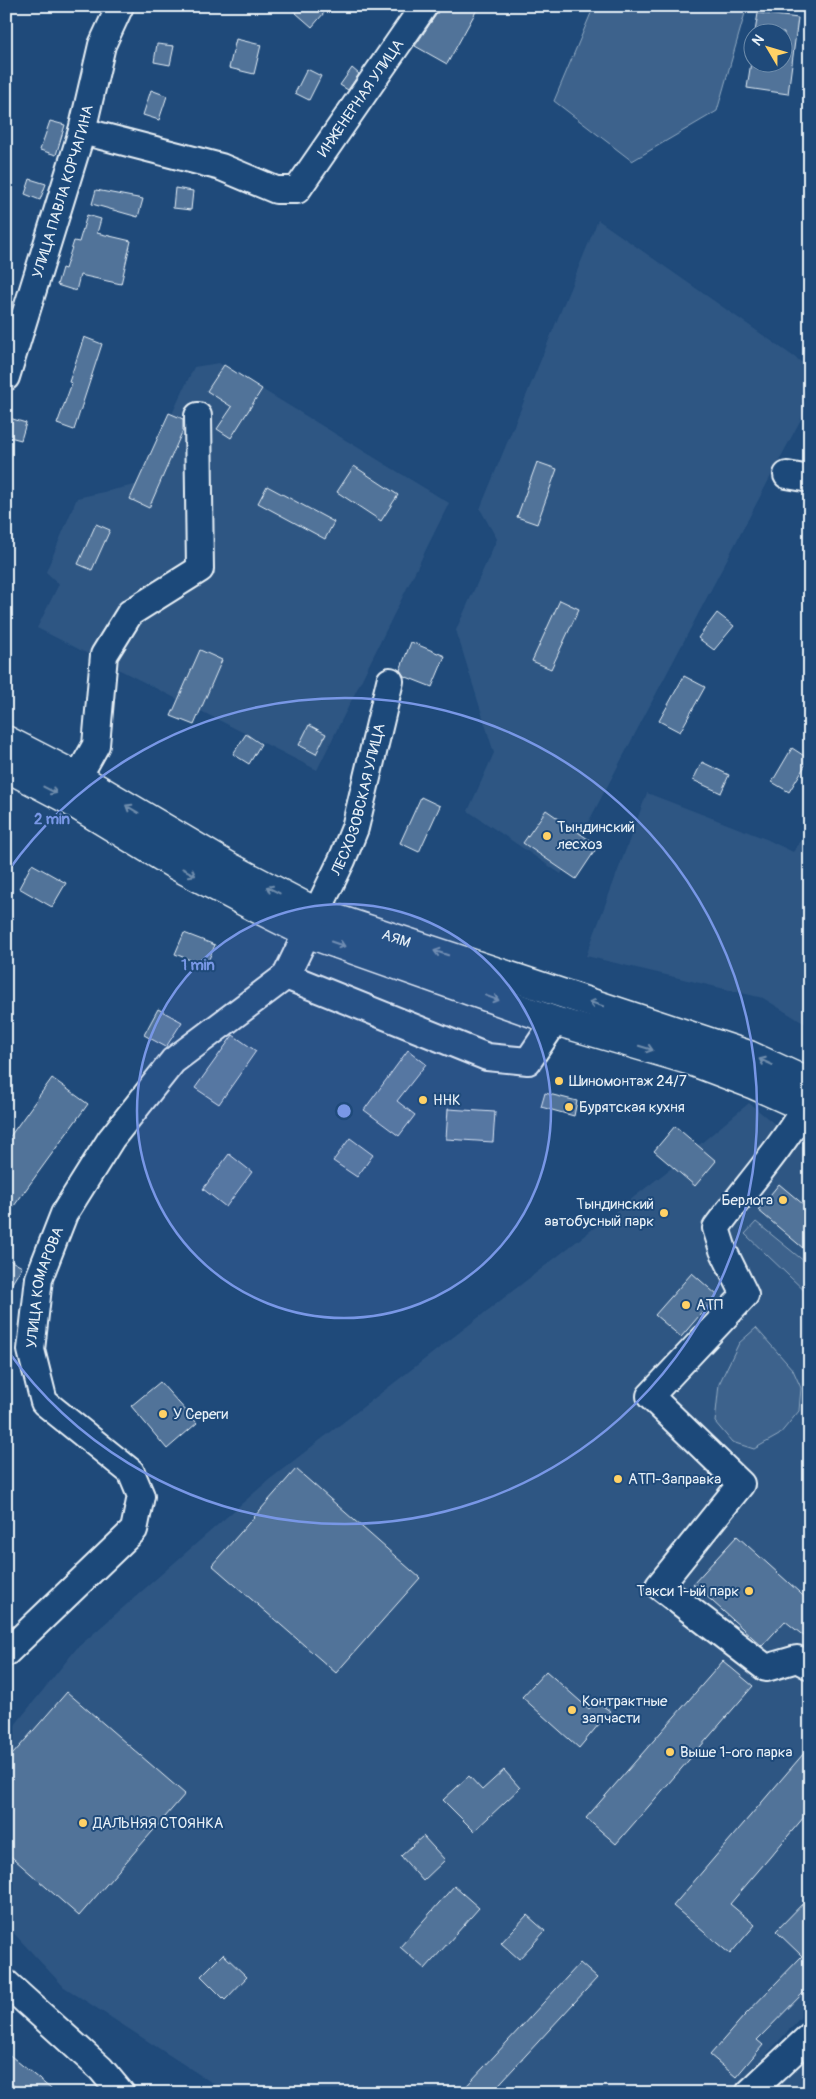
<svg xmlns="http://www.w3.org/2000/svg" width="816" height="2099" font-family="Pangolin,sans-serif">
<rect width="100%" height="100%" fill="#1f4a7a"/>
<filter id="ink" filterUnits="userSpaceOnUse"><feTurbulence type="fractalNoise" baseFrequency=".02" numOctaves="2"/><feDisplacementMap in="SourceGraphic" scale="10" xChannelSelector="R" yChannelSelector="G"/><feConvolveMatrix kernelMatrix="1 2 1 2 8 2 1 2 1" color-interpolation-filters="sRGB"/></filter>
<g filter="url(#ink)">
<path fill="#2e5683" d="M598,220L810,368V402L561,874L468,811L494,753L456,630L497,539L480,509Z
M219,363L449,503L317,770L37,628L59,584L46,572L77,498L139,484L194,367Z
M647,793L766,839L793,852L810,827V1027L763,998L586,956Z
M749,1103L810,1153V2007L731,2093H228L64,1987L6,1925V1736L77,1648L270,1479L674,1166Z
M810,2051V2093H752Z"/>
<path fill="#3c628c" stroke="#92aac2" d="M594,6H747L717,111L632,161L554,101Z
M756,1222L810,1266V1296L745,1234Z
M756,1328L793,1370L801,1388L799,1411L779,1435L754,1449L732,1442L715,1422L719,1384L739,1343Z"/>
<path fill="#517399" stroke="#e8f1f8" d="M288,6H316L324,13L312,27Z
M442,6H479L447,64L415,46Z
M758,13L798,18L788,94L747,88L751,62H784V32H755Z
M236,39L261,45L254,74L229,68Z
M157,44L174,46L170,65L154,62Z
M352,68L359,74L348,90L340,85Z
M307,69L321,76L309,100L295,93Z
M151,90L167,96L159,120L143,115Z
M50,121L65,125L56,155L40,150Z
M30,179L46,184L40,200L25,194Z
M175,188L193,191L191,210L173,208Z
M96,190L143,199L138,217L92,204Z
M87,215L101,219L97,233L131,241L121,284L80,275L76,291L57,285L62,268L65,269L74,241L79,242Z
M84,337L102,344L74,430L57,424L72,383L69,382Z
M224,365L262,389L231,438L217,429L232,407L207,391Z
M169,413L183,419V430L149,508L130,499Z
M6,417L26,423L21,440L6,436Z
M537,462L557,469L537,524L517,517Z
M354,466L398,495L381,521L337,492Z
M267,486L334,522L325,539L258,503Z
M96,524L110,530L92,570L78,564Z
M560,600L579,609L551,669L532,661Z
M717,613L734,626L714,650L698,638Z
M411,642L445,656L432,687L404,676L400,670Z
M200,650L222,660L194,725L171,716Z
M684,676L705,687L680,732L659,721Z
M309,725L326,734L316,754L299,745Z
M246,734L261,744L249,764L233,754Z
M792,748L809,759L789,792L772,782Z
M702,762L729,775L721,793L693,780Z
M421,797L440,806L419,852L400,843Z
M546,810L598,846L576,879L523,843Z
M32,864L66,883L52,907L19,888Z
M184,933L215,945L206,966L175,954Z
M158,1009L182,1022L166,1047L144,1035Z
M233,1035L256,1051L219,1104L195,1088Z
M408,1050L426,1064L397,1101L415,1115L399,1136L364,1110Z
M52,1078L88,1104L6,1217V1142Z
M545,1093L577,1101L574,1116L541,1107Z
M448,1109L495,1112L493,1142L446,1139Z
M675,1126L716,1161L695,1186L654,1151Z
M350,1138L373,1155L357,1177L333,1161Z
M229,1154L252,1172L226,1207L203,1189Z
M779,1184L810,1210V1254L758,1210Z
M6,1258L22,1267L6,1293Z
M692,1273L717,1295L681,1337L655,1315Z
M160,1382L197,1423L167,1449L131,1406Z
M296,1469L420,1578L336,1673L212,1565Z
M737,1536L810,1602V1641L785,1621L762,1646L693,1584Z
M723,1661L753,1686L616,1844L586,1818Z
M546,1671L589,1709L596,1701L610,1711L579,1748L522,1697Z
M67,1692L185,1794L79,1916L6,1852V1762Z
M810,1746V1810L730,1904L755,1925L730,1954L673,1906Z
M504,1770L520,1788L474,1831L443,1800L469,1776L482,1790Z
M423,1836L445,1860L423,1881L401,1856Z
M454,1886L479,1908L425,1969L400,1947Z
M810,1896V1986L757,2040L763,2045L736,2077L710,2055L744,2016L802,1956L776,1931Z
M527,1915L545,1931L519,1959L501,1943Z
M223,1954L247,1977L225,2000L201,1976Z
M580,1963L597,1978L491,2093H460Z
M6,2052L56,2093H23L6,2079Z"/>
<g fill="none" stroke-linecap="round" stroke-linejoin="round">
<defs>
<g id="minor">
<path id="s1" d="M82,131L221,167L276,190H297L424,6"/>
<path id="s2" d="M6,377L82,131L102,45L120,6"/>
<path d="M787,475L810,479"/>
<path d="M78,777L96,745L104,655L130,613L200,569L198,416"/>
<path d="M286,976L487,1057L528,1061L555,1021"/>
<path d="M805,1107C780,1150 746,1187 716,1228L723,1250L745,1295L650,1396L741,1484L659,1586L766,1668L797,1659L810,1666"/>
<path id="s3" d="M6,1653L134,1530L141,1496L131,1472L44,1402L31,1350L39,1278L64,1214L111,1139L173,1061L286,976L342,860L355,828L390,681"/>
<path d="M6,1983L101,2069L121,2093"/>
<path d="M749,2093L810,2036"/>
</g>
<g id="highway">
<path id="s4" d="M6,740L78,777L232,868L316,912L749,1055L810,1083"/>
<path d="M6,767L65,798L175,865L262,911L306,933L555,1021L688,1060L754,1085L810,1110"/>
</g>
</defs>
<use href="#minor" stroke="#e8f1f8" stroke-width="30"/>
<use href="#highway" stroke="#e8f1f8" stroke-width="31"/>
<use href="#minor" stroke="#1f4a7a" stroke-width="26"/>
<use href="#highway" stroke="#1f4a7a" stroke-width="28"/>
</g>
<defs><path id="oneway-shaft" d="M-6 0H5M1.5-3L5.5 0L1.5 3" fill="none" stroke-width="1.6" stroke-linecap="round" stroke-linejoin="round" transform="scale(1.25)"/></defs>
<g stroke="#6f8dac">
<use href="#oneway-shaft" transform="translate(50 790) rotate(27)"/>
<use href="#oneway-shaft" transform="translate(132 809) rotate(-149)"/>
<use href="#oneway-shaft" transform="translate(189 872) rotate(28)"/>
<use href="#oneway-shaft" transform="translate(273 890) rotate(-153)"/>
<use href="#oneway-shaft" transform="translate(338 944) rotate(19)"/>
<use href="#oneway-shaft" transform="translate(441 953) rotate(-162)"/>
<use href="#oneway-shaft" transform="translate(492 998) rotate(20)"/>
<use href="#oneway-shaft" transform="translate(596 1004) rotate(-162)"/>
<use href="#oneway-shaft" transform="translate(646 1048) rotate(17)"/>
<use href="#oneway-shaft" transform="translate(766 1062) rotate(-156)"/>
</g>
</g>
<circle cx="344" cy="1111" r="207" fill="#7897e6" fill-opacity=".12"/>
<g fill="none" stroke="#7897e6" stroke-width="2.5">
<circle cx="344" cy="1111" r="207"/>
<path d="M8 871A413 413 0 1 1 8 1351"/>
</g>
<g fill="#ffd166" stroke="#1f4a7a" stroke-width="2">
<circle cx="547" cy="836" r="5"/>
<circle cx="559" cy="1081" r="5"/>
<circle cx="423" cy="1100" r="5"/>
<circle cx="569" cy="1107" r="5"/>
<circle cx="783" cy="1200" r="5"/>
<circle cx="664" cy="1213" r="5"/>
<circle cx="686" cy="1305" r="5"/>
<circle cx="163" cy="1414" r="5"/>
<circle cx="618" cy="1479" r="5"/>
<circle cx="749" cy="1591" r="5"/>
<circle cx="572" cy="1710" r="5"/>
<circle cx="670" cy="1752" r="5"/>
<circle cx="83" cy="1823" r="5"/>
</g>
<g text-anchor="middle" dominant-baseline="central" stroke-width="4" stroke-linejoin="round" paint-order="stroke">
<g font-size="15" fill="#e8f1f8" stroke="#1f4a7a">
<text stroke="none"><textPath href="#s1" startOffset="336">ИНЖЕНЕРНАЯ УЛИЦА</textPath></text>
<text stroke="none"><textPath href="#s2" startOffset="194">УЛИЦА ПАВЛА КОРЧАГИНА</textPath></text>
<text stroke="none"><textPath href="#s3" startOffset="1066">ЛЕСХОЗОВСКАЯ УЛИЦА</textPath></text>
<text stroke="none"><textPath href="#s4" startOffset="439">АЯМ</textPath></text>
<text stroke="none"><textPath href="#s3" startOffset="468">УЛИЦА КОМАРОВА</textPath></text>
</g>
<g font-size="15" fill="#e8f1f8" stroke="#1f4a7a" text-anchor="start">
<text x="557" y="827">Тындинский<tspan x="557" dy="17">лесхоз</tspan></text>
<text x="569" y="1081">Шиномонтаж 24/7</text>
<text x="433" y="1100">ННК</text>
<text x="579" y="1107">Бурятская кухня</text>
<text x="773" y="1200" text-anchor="end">Берлога</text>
<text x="654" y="1204" text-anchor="end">Тындинский<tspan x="654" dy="17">автобусный парк</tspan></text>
<text x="696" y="1305">АТП</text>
<text x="173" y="1414">У Сереги</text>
<text x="628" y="1479">АТП-Заправка</text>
<text x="739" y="1591" text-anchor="end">Такси 1-ый парк</text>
<text x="582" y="1701">Контрактные<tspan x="582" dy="17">запчасти</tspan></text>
<text x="680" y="1752">Выше 1-ого парка</text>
<text x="93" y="1823">ДАЛЬНЯЯ СТОЯНКА</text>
</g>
</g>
<circle cx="344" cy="1111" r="8" fill="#7897e6" stroke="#1f4a7a" stroke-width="2.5"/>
<g font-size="15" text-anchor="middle" font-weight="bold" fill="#7897e6" stroke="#1f4a7a" stroke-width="4" stroke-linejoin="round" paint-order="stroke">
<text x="52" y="824">2 min</text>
<text x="198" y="970">1 min</text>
</g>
<rect width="816" height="2099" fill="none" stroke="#1f4a7a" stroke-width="25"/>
<rect x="12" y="12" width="791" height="2074" fill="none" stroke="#e8f1f8" stroke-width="2" filter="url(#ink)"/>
<g transform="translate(768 48) rotate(308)"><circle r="24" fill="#1f4a7a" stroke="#6f8dac"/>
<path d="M0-4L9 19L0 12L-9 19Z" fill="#ffd166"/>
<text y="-8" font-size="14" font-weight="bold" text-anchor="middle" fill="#e8f1f8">N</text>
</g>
</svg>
